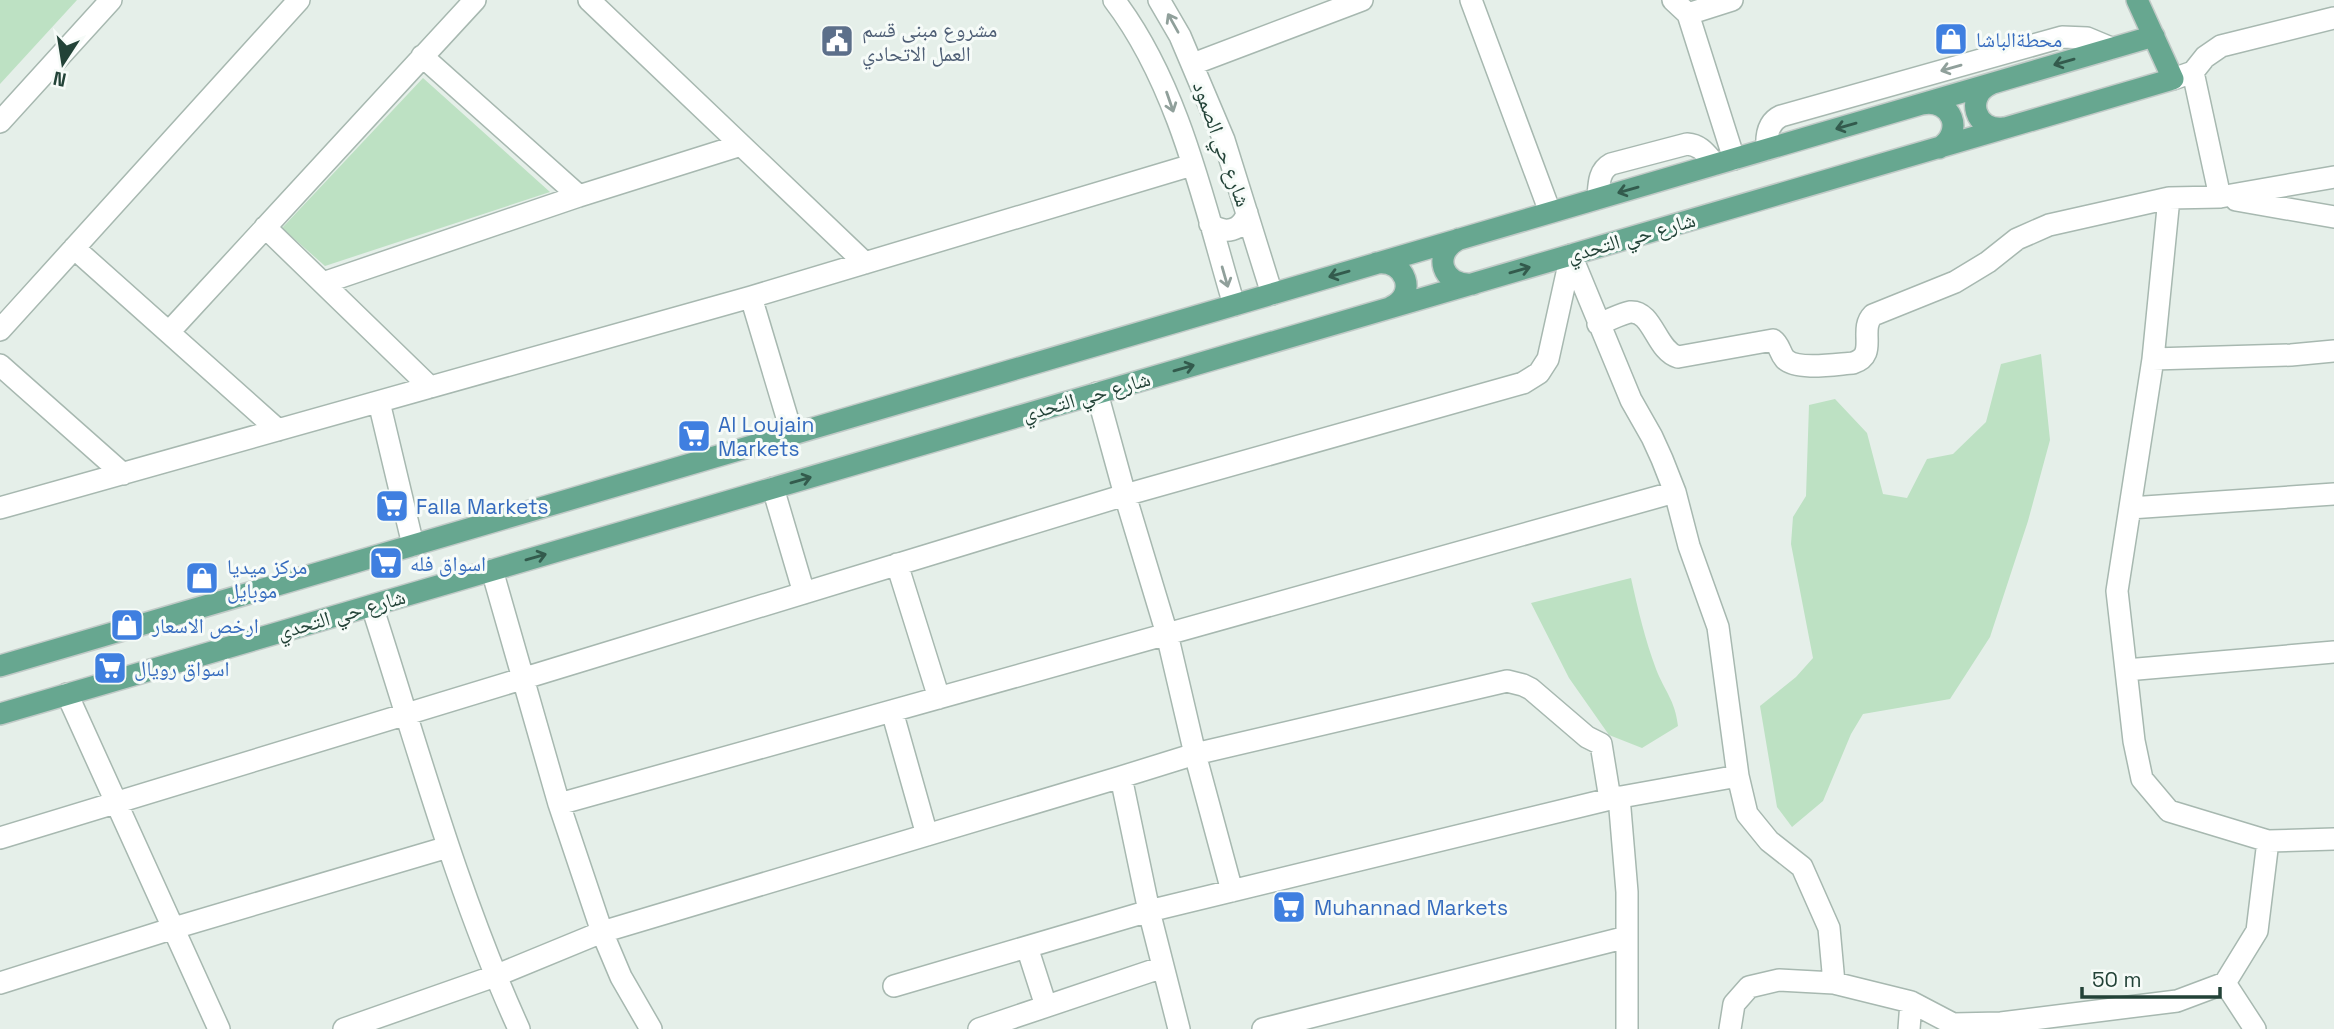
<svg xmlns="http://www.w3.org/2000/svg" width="2334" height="1029" font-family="'Space Grotesk','Noto Naskh Arabic',sans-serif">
<rect width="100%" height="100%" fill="#e5efe9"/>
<path fill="#bde1c3" d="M0,0H77L0,84Z
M423,78L550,192L325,266L282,228Z
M2041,354L2050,440L2028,521L1990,637L1950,699L1863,714L1851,734L1823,801L1792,827L1777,807L1760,706L1796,677L1813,658L1791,544L1793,517L1806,496L1809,405L1835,399L1867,433L1883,494L1907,498L1927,459L1953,454L1986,422L2001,364Z
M1631,578C1638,610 1645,639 1656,669C1665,692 1675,700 1678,726L1642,748L1609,735L1569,678L1531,603Z"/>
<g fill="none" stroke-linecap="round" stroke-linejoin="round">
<defs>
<path id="minor" d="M589,0L865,263
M1114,0C1179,85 1204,204 1234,305
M1159,0L1180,36L1224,140L1272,294
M1471,0L1550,212
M1673,0L1688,14L1734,159
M1688,14L1732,0
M422,56L579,196
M1193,64L1362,0
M2193,72L2220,197
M2173,79L2193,72L2205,57L2221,46L2334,18
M0,122L111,0
M1767,149C1766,136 1768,122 1781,116L2062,37L2087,38L2111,48
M1598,198C1599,186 1598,171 1611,164L1687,144C1701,145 1706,154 1715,164
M2169,198L2153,359L2117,591L2134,741L2142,779L2169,811L2268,841L2334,839
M2236,200L2334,217
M1210,224C1225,235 1242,231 1247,213
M265,227L430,387
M74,248L278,430
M1571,255L1631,400L1652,437L1662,459L1675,492L1689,546L1718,627L1738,776L1747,814L1769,841L1802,867L1829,928L1834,983
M323,283L579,196L741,145
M751,297L792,434
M1598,324C1608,321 1620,314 1630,312C1653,310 1656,351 1678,357L1773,340C1780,345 1779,352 1785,359C1797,371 1837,364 1853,363C1879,355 1858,330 1873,315L1955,282L1988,262L2017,239L2049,225L2169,198L2220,197L2334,177
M0,330L299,0
M169,332L475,0
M2153,359L2291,355L2334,351
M0,365L123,474
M1097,393L1125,495L1167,634L1195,754L1232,891
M379,402L413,545
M773,488L804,593
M0,508L751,297L1192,165
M2130,508L2334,494
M897,564L939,698
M492,570L559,804L602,932L621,977L651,1029
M372,606C418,748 457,893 519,1029
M2126,670L2334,652
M67,694L219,1029
M892,711L927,835
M1619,797L1627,892V1029
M559,804L1675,492
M0,838L1125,495L1523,383L1539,373L1548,359L1571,255
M1027,947L1046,1006
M0,983L174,928L448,847
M2225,983L2255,1029
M894,986L1149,911L1610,799L1738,776
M344,1029L495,976L602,932L1121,777
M979,1029L1163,967
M1179,1029L1149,911L1121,777L1195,754L1507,681L1523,685L1531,689L1587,737L1601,744L1610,799
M1263,1029L1627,937
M1730,1029L1734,1004L1749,987L1779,980L1834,983L1911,1002L1953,1024L2001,1023L2177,1001L2225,983L2257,931L2268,841
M1909,1029L1911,1002"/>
<path id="major" d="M1991,84C1964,96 1975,132 2004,128
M1922,104C1952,98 1965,132 1939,148
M1459,239C1431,253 1442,287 1473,284
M1377,263C1406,259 1418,295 1391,307
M0,666L2154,36
M0,714L2173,79L2137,0"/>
</defs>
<use href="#minor" stroke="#a7b8b0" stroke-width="24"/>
<use href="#major" stroke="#c1cac7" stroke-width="24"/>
<use href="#minor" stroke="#fff" stroke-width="21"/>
<use href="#major" stroke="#67a790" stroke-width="21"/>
</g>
<defs><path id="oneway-shaft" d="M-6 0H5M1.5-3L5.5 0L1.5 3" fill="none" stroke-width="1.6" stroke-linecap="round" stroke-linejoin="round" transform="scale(1.75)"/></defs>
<g stroke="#90a09b">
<use href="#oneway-shaft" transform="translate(1173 23) rotate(-119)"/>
<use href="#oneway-shaft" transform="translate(1951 68) rotate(164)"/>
<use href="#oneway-shaft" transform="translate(1170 102) rotate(71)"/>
<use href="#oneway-shaft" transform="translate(1225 277) rotate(74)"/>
</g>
<g stroke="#335b4d">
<use href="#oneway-shaft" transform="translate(2064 62) rotate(164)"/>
<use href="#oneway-shaft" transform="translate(1846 126) rotate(164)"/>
<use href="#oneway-shaft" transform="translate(1628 190) rotate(164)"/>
<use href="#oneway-shaft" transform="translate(1520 270) rotate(-16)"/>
<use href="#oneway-shaft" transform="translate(1339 274) rotate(164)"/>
<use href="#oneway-shaft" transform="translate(1184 368) rotate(-16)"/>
<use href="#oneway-shaft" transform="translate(801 480) rotate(-16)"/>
<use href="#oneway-shaft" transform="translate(536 557) rotate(-16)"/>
</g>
<defs>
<symbol id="shop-square" viewBox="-11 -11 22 22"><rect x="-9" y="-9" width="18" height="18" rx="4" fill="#3f7fe0" stroke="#f6fbf8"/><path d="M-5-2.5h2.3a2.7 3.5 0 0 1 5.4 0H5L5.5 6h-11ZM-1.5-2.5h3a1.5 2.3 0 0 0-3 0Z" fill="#fff"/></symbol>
<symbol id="civic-square" viewBox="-11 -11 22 22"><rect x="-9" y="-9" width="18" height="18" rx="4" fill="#5c6f8a" stroke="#f6fbf8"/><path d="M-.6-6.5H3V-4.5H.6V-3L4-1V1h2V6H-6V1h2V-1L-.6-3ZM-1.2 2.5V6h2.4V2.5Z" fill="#fff"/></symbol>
<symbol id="supermarket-square" viewBox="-11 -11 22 22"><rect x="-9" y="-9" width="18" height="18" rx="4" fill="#3f7fe0" stroke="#f6fbf8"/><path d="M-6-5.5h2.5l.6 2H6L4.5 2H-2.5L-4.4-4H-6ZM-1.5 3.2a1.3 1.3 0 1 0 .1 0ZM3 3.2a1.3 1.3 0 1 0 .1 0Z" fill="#fff"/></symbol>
</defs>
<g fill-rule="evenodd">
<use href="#shop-square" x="1932" y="20" width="38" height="38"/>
<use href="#civic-square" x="818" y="22" width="38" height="38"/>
<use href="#supermarket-square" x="675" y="417" width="38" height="38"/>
<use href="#supermarket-square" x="373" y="487" width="38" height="38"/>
<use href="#supermarket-square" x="367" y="544" width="38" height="38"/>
<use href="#shop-square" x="183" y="559" width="38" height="38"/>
<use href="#shop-square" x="108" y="606" width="38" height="38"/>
<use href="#supermarket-square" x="91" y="649" width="38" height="38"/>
<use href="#supermarket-square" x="1270" y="888" width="38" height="38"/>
</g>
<g text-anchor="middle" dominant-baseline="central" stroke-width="6" stroke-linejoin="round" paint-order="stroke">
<g font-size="21" fill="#4e5e75" stroke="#f6fbf8" text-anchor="start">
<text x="862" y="29">مشروع مبنى قسم<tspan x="862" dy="24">العمل الاتحادي</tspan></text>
</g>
<g font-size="21" fill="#366cbe" stroke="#f6fbf8" text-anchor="start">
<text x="1976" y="39">محطةالباشا</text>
<text x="718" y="424">Al Loujain<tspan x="718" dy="24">Markets</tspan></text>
<text x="416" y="506">Falla Markets</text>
<text x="410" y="563">اسواق فله</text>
<text x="227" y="566">مركز ميديا<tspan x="227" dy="24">موبايل</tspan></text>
<text x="152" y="625">ارخص الاسعار</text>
<text x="134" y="668">اسواق رويال</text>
<text x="1314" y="907">Muhannad Markets</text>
</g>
<g font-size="21" fill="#224237" stroke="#f6fbf8">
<text transform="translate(1222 144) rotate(70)">شارع حي الصمود</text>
<text transform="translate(1631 237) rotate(-16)">شارع حي التحدي</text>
<text transform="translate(1086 396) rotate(-16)">شارع حي التحدي</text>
<text transform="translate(341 614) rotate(-16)">شارع حي التحدي</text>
</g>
</g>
<g transform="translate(63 63) rotate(192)" stroke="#f6fbf8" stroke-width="5" paint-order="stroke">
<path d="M0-5L12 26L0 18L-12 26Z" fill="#224237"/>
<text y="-10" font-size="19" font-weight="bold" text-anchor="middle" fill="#224237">N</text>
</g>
<path d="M2082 987v10h138v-10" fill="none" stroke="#224237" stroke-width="3.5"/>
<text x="2092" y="987" font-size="21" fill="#224237" stroke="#f6fbf8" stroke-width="5" paint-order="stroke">50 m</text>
</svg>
